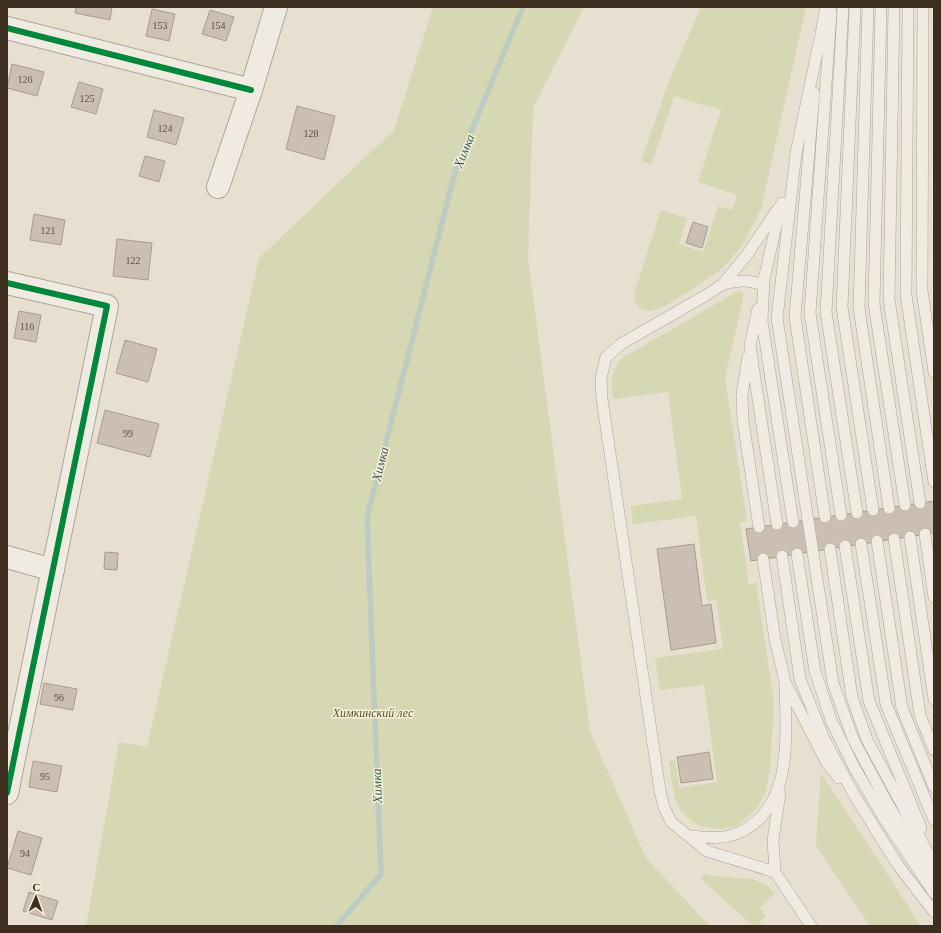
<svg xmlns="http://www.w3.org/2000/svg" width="941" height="933" font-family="Georgia,serif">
<rect width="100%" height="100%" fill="#e7e0d1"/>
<path fill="#d6d7b3" d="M433,7H584L533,108L528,258L590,731L646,858L710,926H86L119,742L147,747L259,258L394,130Z
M701,7H806L761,209L744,243L723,268L690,291L660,309L650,311L643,310L638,306L635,301L634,294L661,210L687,218L679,244L703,252L718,206L732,210L737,195L698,182L721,110L674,96L652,164L641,161L669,81Z
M740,290L744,294L725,378L747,521L740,522L749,584L756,583L774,702L770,771L765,794L755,810L737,826L720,829L704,827L691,821L680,810L674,796L669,761L675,760L679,788L717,782L704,685L660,690L655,658L723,649L716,600L707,601L696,516L633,524L631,506L682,499L668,392L613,399C611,380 610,373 622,358Z
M821,773L921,926H870L816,846Z
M703,875L753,879L766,885L775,893L760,908L766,916L757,926H753L702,880Z"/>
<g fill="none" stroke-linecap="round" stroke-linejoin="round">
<path stroke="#bcccc2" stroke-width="5.5" d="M337,926L381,874L367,517L456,168L523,7"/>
</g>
<path fill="#cbbfb2" stroke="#a89c90" d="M76,7H112L110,20L75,13Z
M152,9L175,14L169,41L146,36Z
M210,10L234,17L226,41L202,34Z
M12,64L44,72L37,96L7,88Z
M79,82L103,89L96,114L71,107Z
M297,106L335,116L324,160L286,149Z
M154,110L184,118L176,145L147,137Z
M145,156L165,161L159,182L139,176Z
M34,214L65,220L61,245L30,240Z
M693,222L708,227L702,248L686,243Z
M117,239L152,243L148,280L113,276Z
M19,311L41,315L36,342L14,338Z
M125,340L157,349L148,382L116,373Z
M105,410L159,424L150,457L97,443Z
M934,501V533L751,561L746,529Z
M694,544L702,606L711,604L716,643L671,650L657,549Z
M105,552L118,553L117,570L104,569Z
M44,683L77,689L73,710L40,704Z
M709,752L713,779L681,783L677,757Z
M33,761L62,766L57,792L29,787Z
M18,831L42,838L31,875L7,868Z
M29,892L58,901L52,920L23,911Z"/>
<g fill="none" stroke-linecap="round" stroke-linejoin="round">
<defs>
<path id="service" d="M843,7L826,312L857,513
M855,7L842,307L873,510
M868,7L859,308L889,508
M881,7L874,304L905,505
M894,7L889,299L920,503
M908,7L906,295L934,482
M923,7L922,291L934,372
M831,12L810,313L841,515
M819,43L796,153L777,318L833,683L853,739L890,808L934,879
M818,50L826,7
M814,93L795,317L825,517
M782,203L746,256L723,284L708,294L621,344L606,357L601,378L602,399L660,791L664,807L671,822L707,851L775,872L811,926
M780,209L764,279L762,321L793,522
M723,284C738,281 747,279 763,285
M758,309L750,346L777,524
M748,357L742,395L743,421L759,527
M925,534L934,597
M910,537L934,699
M894,539L920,715L934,750
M877,541L902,708L934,787
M861,544L886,704L934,820
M845,546L869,701L921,828
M830,549L852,697L867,740L934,864
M797,554L815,671L831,720L854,767L885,820L934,893
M782,556L800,679L825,741L856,798L898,865L934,912
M763,559L775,639L785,682L827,763L839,778
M689,836C705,837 723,840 738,833C794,809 786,735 785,685
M775,872L773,840L780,793"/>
<path id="minor" d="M7,28L251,90
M218,187L251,90L276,7
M7,283L107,306L7,793
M7,557L53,570"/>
</defs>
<use href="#service" stroke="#ada599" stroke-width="12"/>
<use href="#minor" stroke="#ada599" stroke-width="24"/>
<use href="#service" stroke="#efebe3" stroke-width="11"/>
<use href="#minor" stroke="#efebe3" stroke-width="22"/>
<defs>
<path id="cycleway" d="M7,28L251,90
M7,283L107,306L7,793"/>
</defs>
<use href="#cycleway" stroke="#f7eed8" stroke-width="8"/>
<use href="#cycleway" stroke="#00873e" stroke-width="6"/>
</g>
<g text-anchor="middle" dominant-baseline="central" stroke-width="3" stroke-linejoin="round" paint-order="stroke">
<g font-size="10" fill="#605244">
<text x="160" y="25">153</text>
<text x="218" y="25">154</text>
<text x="25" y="79">126</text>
<text x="87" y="98">125</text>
<text x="165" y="128">124</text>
<text x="311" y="133">128</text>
<text x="48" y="230">121</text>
<text x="133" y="260">122</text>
<text x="27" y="326">116</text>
<text x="128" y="433">99</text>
<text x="59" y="697">96</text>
<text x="45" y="776">95</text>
<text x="25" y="853">94</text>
</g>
<g font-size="12" font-style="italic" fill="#4d5a26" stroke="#f7eed8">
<text x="373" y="713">Химкинский лес</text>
</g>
<g font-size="13" font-style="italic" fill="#2f5d5a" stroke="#f7eed8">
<text transform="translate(464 151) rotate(-68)">Химка</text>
<text transform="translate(380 464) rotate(-76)">Химка</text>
<text transform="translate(377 786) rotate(-92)">Химка</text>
</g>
</g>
<rect width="941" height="933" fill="none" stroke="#3d2e20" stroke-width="16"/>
<g transform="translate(36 897) rotate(2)" stroke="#f7eed8" stroke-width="3" paint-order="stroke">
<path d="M0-3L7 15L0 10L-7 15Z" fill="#3d2e20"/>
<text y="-6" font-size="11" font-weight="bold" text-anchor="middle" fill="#3d2e20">С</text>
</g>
</svg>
